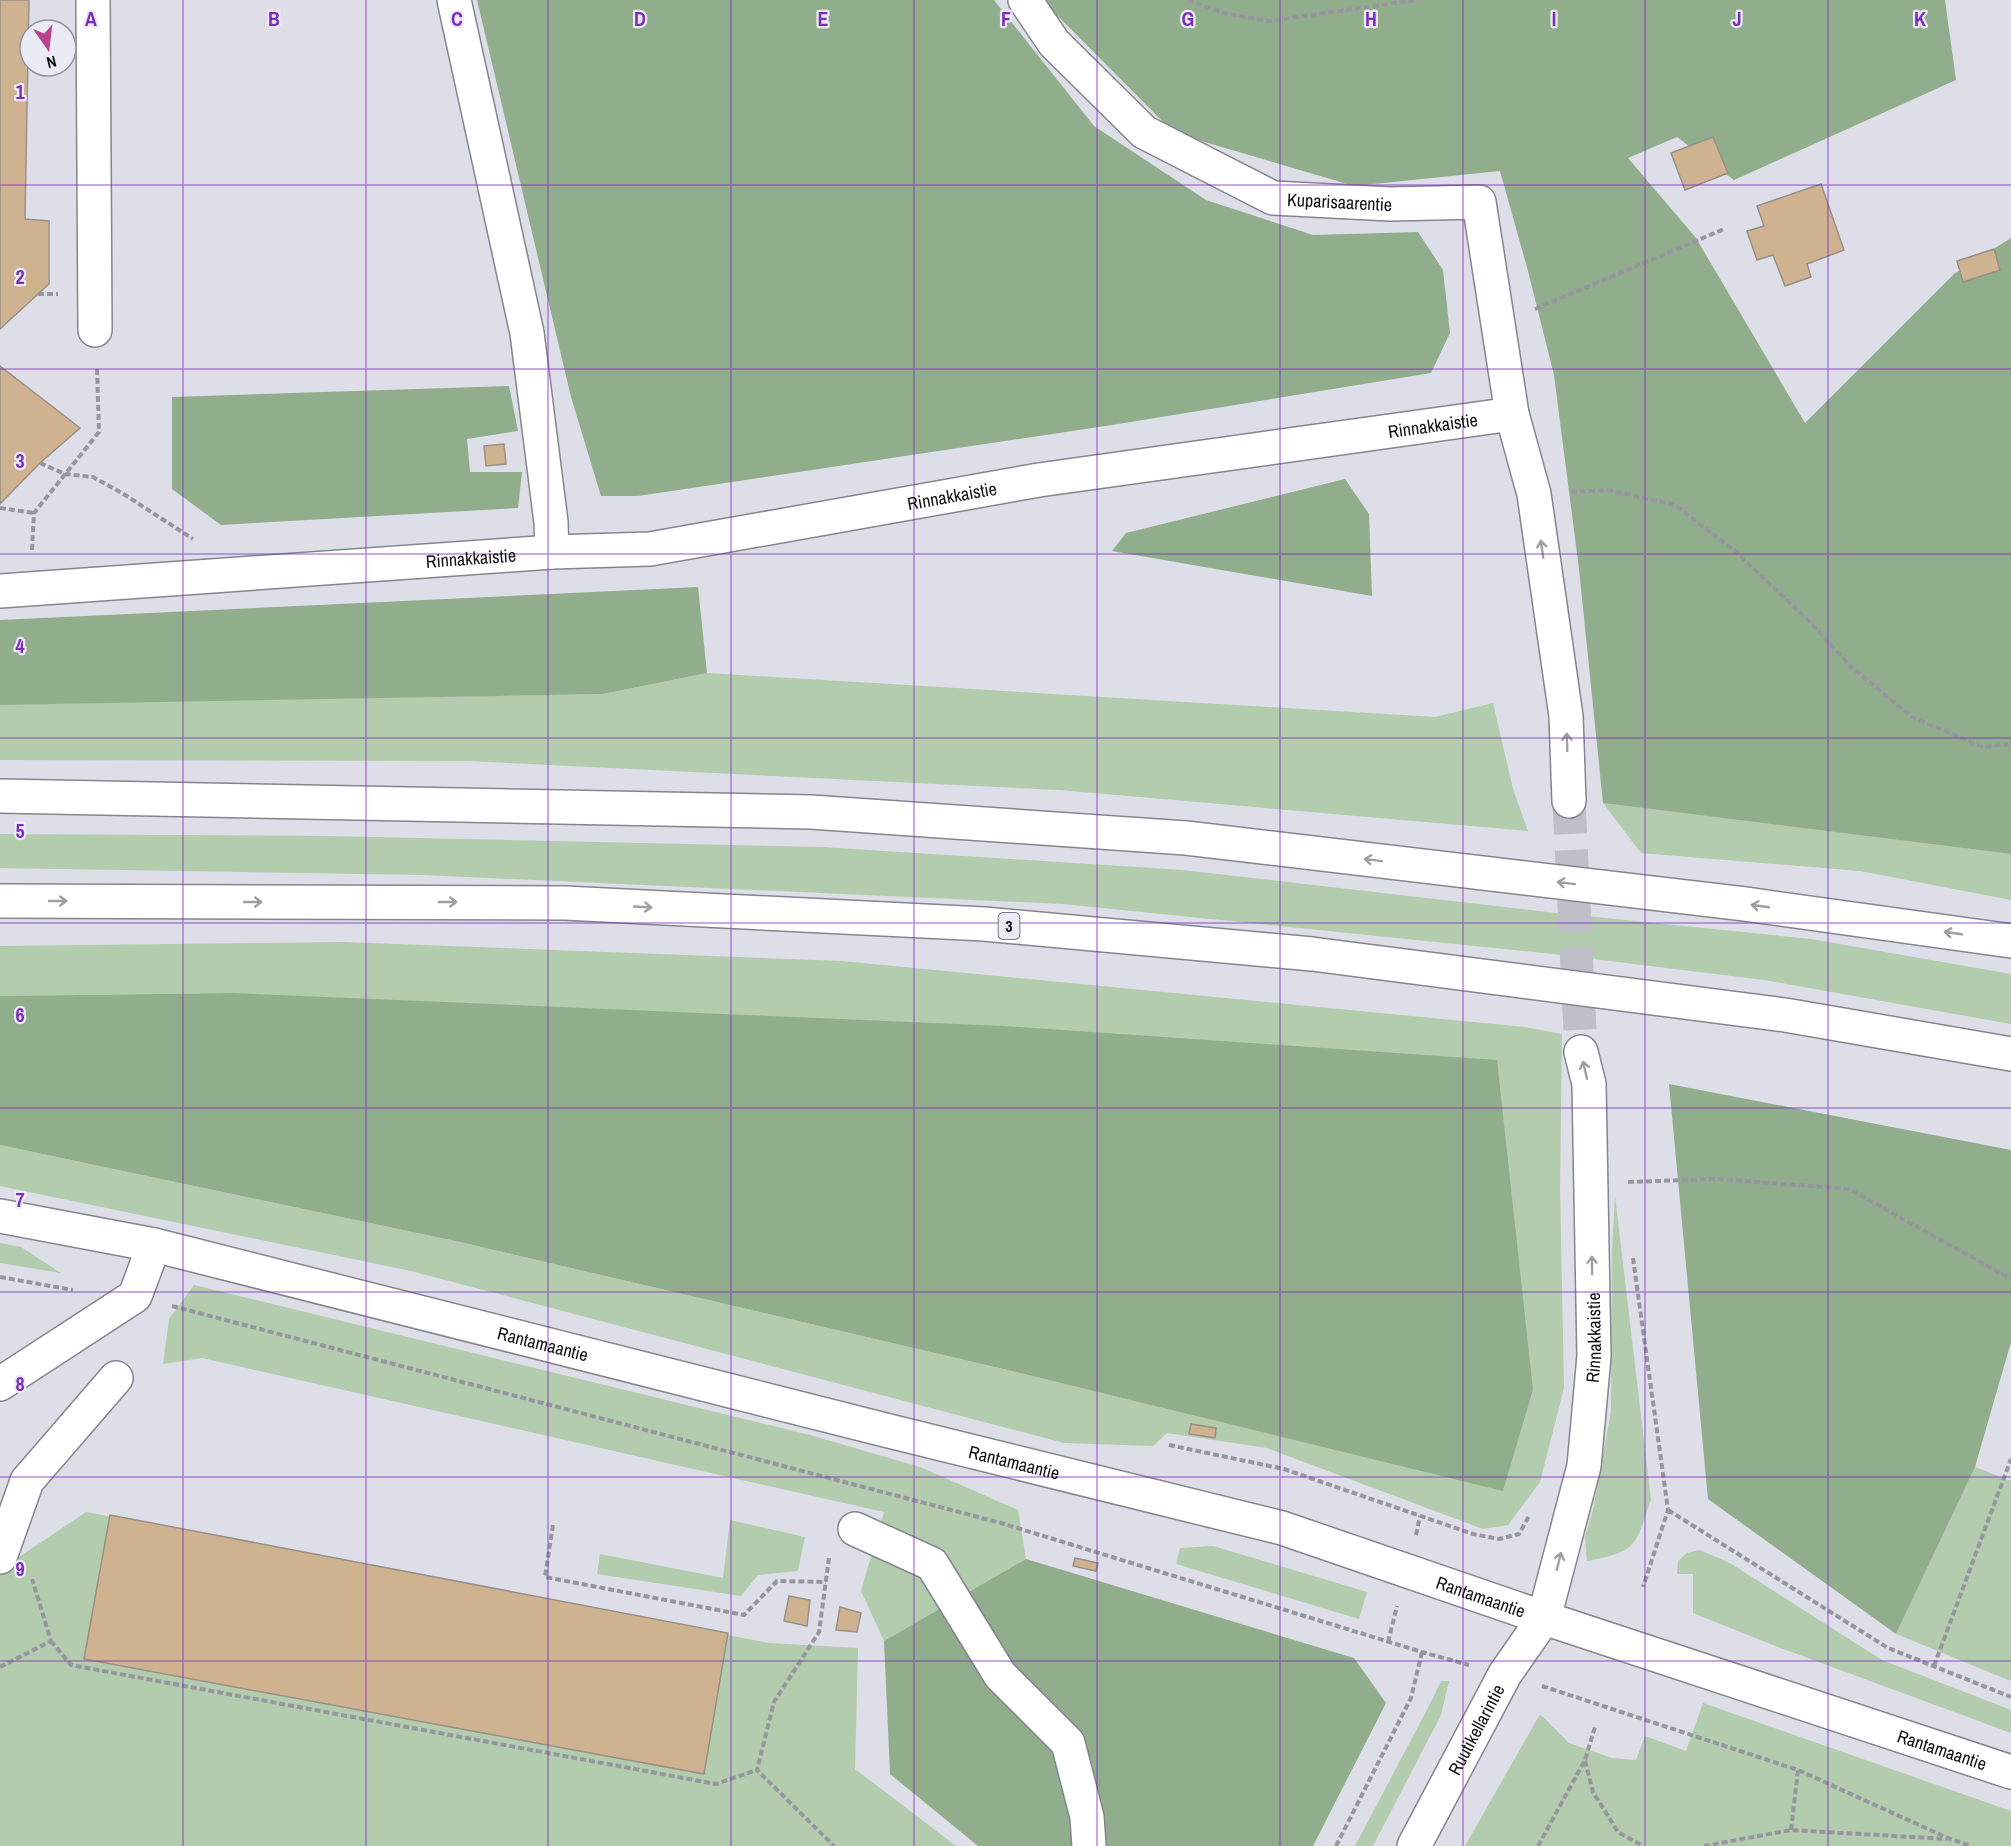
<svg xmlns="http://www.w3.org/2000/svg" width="2011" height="1846" font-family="'Archivo Narrow',sans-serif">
<rect width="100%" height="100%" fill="#dddee8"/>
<path fill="#b2ccad" d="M707,673L1435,717L1493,703L1513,789L1528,831L1059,790L468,761L0,760V704L603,694Z
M1603,803L2011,854V900L1860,871L1641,853Z
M0,834L327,836L822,847L1183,870L1556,913L1811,939L2011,974V1024L1764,980L1553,954L1063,904L423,875L0,868Z
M343,942L842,961L1525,1027L1562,1034L1560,1187L1564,1388L1540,1482L1508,1525L1483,1529L1267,1448L1167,1433L1153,1446L1064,1443L411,1271L0,1186V1145L460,1242L1016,1372L1503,1490L1533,1390L233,993L0,996V946Z
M1615,1196L1651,1500C1634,1547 1639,1551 1587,1561L1585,1537L1593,1510L1611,1411L1612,1249Z
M0,1243L21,1247L61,1273L0,1263Z
M194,1285L810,1435L920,1467L1018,1510L1026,1559L884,1641L861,1591L884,1512L202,1358L163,1364L169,1319Z
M1975,1467L2011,1481V1681L1896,1634Z
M86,1512L769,1643L858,1648L855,1769L956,1846H0V1570Z
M730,1520L805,1537L798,1571L758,1575L741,1596L597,1574L600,1554L723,1578Z
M1213,1546L1367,1592L1359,1619L1176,1564L1180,1548Z
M1700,1550L1730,1563L1882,1660L2011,1710V1733L1778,1647L1693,1613V1574H1677L1678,1561L1687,1553Z
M1441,1681H1449L1441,1715L1373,1846H1355L1431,1702Z
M1703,1703L2011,1811V1846H1465L1540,1714L1569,1743L1612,1758L1636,1760L1645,1736L1686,1751Z"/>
<path fill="#91ae8c" d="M477,0H994L1094,126L1206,200L1313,235L1418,232L1443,270L1450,333L1431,373L1112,425L638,496H601L571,397Z
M1042,0H1945L1956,80L1734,180L1677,137L1628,158L1696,238L1805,423L1954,274L2011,238V854L1603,803L1579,569L1554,375L1528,271L1500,171L1354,186L1174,133Z
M509,386L518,431L467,439L470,472H522L518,508L221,525L172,489V397Z
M1345,479L1369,514L1372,596L1112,551L1126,533Z
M698,587L707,673L603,694L0,705V620Z
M233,993L1004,1026L1497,1060L1533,1390L1503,1491L1016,1372L460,1242L0,1145V996Z
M1669,1084L2011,1150V1342L1975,1467L1896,1634L1708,1499Z
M1026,1559L1354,1658L1386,1703L1313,1846H978L890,1774L884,1641Z"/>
<path fill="#cfb28f" stroke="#989189" stroke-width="1.5" d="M0,0H29L25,219L49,221V284L0,329Z
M1713,137L1728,173L1685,190L1671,153Z
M1821,184L1844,250L1807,264L1811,277L1785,286L1773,255L1757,260L1747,231L1764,226L1757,206Z
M1994,249L2000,270L1963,282L1957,261Z
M0,366L80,428L40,463L0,504Z
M504,444L506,464L486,466L484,446Z
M1191,1424L1216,1428L1215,1438L1189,1434Z
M110,1515L728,1633L704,1774L84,1659Z
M1075,1558L1098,1563L1096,1571L1073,1566Z
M789,1596L810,1600L807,1626L784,1621Z
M840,1607L861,1613L857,1632L836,1630Z"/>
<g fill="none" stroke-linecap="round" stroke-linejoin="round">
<path stroke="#bebfc8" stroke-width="33" stroke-dasharray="33 16" stroke-linecap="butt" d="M1569,801L1581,1052"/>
<defs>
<g id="minor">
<path d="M93,0L95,330"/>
<path d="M454,0L527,333L551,522L552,552"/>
<path id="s1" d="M1025,0L1054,43L1144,132L1273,198L1390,204L1479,202L1512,414L1534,494L1566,716L1569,801"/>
<path id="s2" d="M0,591L552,552L650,549L1039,480L1512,414"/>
<path d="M0,1384L135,1296L154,1245"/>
<path d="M855,1529L932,1564L1000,1675L1068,1743L1087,1817L1089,1846"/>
<path d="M0,1557L27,1481L116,1378"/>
<path id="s3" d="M1544,1618L1584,1466L1594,1356L1589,1084L1581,1052"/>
</g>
<g id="major">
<path id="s4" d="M0,1216L154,1245L885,1430L1282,1528L1544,1618L2011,1772"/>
<path id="s5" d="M1414,1846L1505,1674L1544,1618"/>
</g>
<path id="highway" d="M0,796L811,812L1186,838L1745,904L2011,941
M0,901L565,903L984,924L1312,954L1785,1015L2011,1054"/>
</defs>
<use href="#minor" stroke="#84858e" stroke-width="36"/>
<use href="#major" stroke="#84858e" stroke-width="36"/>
<use href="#highway" stroke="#84858e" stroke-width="36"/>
<path stroke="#96979e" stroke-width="4" stroke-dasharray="6 3" stroke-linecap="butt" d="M1188,0L1223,13L1269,21L1416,0
M38,294H58
M1535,309L1724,229
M40,463L65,474L93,477L122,493L193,539
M1571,492L1609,490L1675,505L1734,550L1812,624L1850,666L1912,717L1983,747L2011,744
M0,508L34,513
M32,550L34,513L99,432L97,367
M1628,1182L1718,1179L1849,1189L2011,1279
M1633,1258L1668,1510L1643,1587
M0,1277L73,1290
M172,1306L1001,1523L1422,1652L1469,1665
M1169,1445L1284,1469L1473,1534L1499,1539L1519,1534L1529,1516
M1668,1510L1888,1648L2011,1697
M553,1525L545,1577L744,1615L777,1581L826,1582
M1416,1535L1420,1516
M829,1558L819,1632L774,1702L757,1770L834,1846
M51,1641L71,1665L716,1784L757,1770
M1388,1642L1397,1606
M1934,1666L2011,1459
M0,1667L51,1641L32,1579
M1542,1686L1798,1770L1950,1839L1971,1846
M1585,1761L1593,1792L1618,1832L1643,1846
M1791,1830L1798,1770
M1336,1846L1411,1698L1422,1652
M1538,1846L1585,1760L1595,1727
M1704,1846L1791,1830L1947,1839"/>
<use href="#minor" stroke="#fff" stroke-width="33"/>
<use href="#major" stroke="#fff" stroke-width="33"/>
<use href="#highway" stroke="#fff" stroke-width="33"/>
</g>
<defs><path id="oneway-shaft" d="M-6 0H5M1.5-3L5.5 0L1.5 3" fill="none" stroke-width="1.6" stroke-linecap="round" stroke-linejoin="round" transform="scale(1.5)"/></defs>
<g stroke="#9f9fa1">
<use href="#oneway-shaft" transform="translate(1542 549) rotate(-98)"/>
<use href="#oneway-shaft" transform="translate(1567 742) rotate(-92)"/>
<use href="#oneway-shaft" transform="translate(1373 860) rotate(-173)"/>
<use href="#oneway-shaft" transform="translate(1566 883) rotate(-173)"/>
<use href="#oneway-shaft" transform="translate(58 901)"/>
<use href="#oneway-shaft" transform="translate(253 902)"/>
<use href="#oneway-shaft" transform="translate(448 902)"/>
<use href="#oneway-shaft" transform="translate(1760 906) rotate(-172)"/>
<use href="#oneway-shaft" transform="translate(643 907) rotate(3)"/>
<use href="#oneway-shaft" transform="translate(1953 933) rotate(-172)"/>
<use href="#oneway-shaft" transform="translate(1585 1070) rotate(-103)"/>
<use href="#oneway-shaft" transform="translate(1592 1265) rotate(-91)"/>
<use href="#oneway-shaft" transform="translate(1559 1561) rotate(-76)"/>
</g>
<path fill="none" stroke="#7b2cbf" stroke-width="1.5" stroke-opacity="0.55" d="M183,0V1846M366,0V1846M548,0V1846M731,0V1846M914,0V1846M1097,0V1846M1280,0V1846M1463,0V1846M1645,0V1846M1828,0V1846M0,185H2011M0,369H2011M0,554H2011M0,738H2011M0,923H2011M0,1108H2011M0,1292H2011M0,1477H2011M0,1661H2011"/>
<g text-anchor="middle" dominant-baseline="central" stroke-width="4.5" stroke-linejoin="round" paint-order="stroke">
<rect fill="#eaebf5" stroke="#515257" stroke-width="1.5" x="998.5" y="913" width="21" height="26" rx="4.5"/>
<g font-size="16" font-weight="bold" fill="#101013">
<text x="1009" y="926">3</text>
</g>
<g font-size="18" fill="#101013" stroke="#eaebf5">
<text stroke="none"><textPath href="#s1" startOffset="390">Kuparisaarentie</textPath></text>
<text stroke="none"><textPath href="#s2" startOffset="1444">Rinnakkaistie</textPath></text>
<text stroke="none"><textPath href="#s2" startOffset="958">Rinnakkaistie</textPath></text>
<text stroke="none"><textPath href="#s2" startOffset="472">Rinnakkaistie</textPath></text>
<text stroke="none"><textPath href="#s3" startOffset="286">Rinnakkaistie</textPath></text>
<text stroke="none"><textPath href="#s4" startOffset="558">Rantamaantie</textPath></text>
<text stroke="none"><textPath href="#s4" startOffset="1044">Rantamaantie</textPath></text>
<text stroke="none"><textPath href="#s4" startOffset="1530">Rantamaantie</textPath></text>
<text stroke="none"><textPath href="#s5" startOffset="132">Ruutikellarintie</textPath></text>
<text stroke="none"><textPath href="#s4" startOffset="2016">Rantamaantie</textPath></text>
</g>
</g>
<g font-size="20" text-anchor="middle" font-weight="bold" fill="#7b2cbf" stroke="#eaebf5" stroke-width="4.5" stroke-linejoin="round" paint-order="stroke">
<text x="91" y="26">A</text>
<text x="274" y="26">B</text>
<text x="457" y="26">C</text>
<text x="640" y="26">D</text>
<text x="823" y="26">E</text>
<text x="1006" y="26">F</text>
<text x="1188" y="26">G</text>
<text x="1371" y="26">H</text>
<text x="1554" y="26">I</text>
<text x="1737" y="26">J</text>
<text x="1920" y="26">K</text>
<text x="20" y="99">1</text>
<text x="20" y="284">2</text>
<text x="20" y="468">3</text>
<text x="20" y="653">4</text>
<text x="20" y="838">5</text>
<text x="20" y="1022">6</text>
<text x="20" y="1207">7</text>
<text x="20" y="1391">8</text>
<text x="20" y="1576">9</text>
</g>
<g transform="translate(48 48) rotate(166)"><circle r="28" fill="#eaebf5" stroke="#93939b" stroke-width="1.5"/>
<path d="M0-4.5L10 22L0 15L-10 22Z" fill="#be4292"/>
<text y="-9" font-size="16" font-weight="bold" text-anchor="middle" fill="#101013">N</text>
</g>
</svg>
